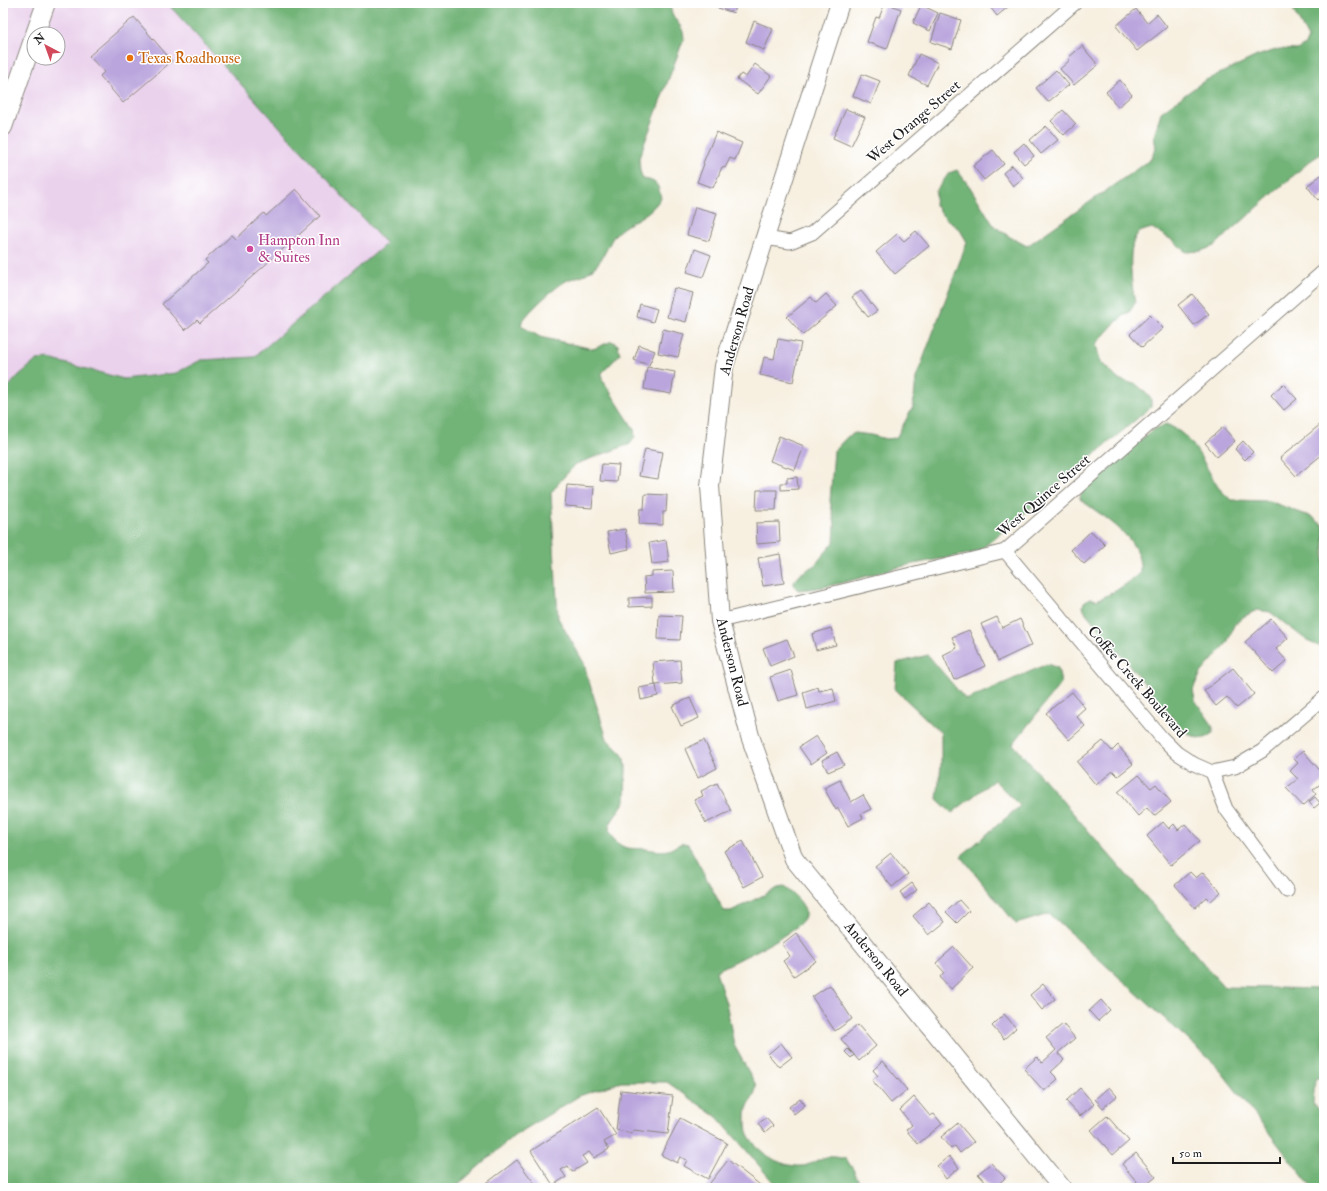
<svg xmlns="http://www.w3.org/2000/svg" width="1327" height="1191" font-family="'IM FELL Double Pica',serif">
<rect width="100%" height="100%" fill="#fff"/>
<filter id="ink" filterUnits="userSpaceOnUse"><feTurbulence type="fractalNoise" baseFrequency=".025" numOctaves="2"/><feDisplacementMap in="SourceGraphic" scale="8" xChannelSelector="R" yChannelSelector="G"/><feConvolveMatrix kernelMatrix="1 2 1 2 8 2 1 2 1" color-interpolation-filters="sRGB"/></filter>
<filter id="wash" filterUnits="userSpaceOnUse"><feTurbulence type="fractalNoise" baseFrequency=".012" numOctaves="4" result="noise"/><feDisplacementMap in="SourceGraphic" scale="16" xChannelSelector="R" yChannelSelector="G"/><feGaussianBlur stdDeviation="0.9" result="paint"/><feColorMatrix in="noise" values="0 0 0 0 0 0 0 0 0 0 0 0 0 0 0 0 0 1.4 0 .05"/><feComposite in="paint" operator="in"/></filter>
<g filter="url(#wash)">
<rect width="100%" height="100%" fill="#f7f0e1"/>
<path fill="#ead1ec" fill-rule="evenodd" d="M3,3H167L386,244L254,357L201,360L176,373L124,379L49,359L18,376L3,393ZM34,34H58V58H34Z"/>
<path fill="#72b478" stroke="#47684a" d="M167,3H671C668,18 684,23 684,38L639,158L640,171L643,179C658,181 658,185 661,198C657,204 652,209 647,213C636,221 622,226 614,236C606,248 603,262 590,271C584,276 575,277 568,280C557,285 526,313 521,324L523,327L540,337L593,349L612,341L618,345L620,354L602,373V379L634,429L635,437L630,444L576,464L561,480L551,493L558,618L584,663L587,675L607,739L621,753L625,759L626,766L625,801L610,824L609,832C612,838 619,846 627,848C633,849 640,848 646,849C653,850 660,852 668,850C675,848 680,841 688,844L724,911H731L778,888L784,887C792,893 807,904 805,916C801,932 733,962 716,971L727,1007L734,1045L756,1085C756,1100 745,1102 746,1119C746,1124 746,1130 748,1134C757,1153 781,1167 801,1166C808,1166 813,1162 818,1160C827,1155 836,1157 846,1159L853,1169L862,1188H778L746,1150L717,1117L667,1082H621L579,1096L514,1136L454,1188H3V393L18,376L37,360L49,359L124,379L176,373L201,360L254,357L386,244Z
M1294,3H1324V152L1310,161L1214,246L1201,251L1186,252L1172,240L1152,228C1149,229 1144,230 1140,232C1125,241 1132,288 1135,303L1130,311L1114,324L1096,344L1100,361L1118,379L1137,385L1145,392L1151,399V407L978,552C955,557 932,560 909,565C872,573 836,588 798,590L794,586V581L800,574L814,566L834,542L835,524L830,501L834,451L847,437L855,433L871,435L886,439L896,438L913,407L916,378L967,242L960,230L943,216L935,205L936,191L949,173L957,170L970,187L994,226L1010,237L1027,246L1151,159L1156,148L1154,136L1161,112L1204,81L1257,56L1279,49L1297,50L1305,45L1308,38L1294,12Z
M1166,424C1195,436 1202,462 1218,487C1222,492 1227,496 1232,500L1269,501L1312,517L1324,526V648L1309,642L1270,612L1257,610L1243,617L1234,625L1227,643L1201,673L1193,690L1195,700L1213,726V733C1203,743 1193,737 1183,730L1086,613L1083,607L1084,602L1090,598L1096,600C1113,594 1127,584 1140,573C1143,536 1103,518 1080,499L1081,494L1085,489L1153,430Z
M928,655L966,700L1047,664L1058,668L1061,683L1013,744L1224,987L1324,989V1076L1315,1079L1313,1104L1324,1113V1188H1312L1216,1065L1049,914L1016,924L961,856L1020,806L994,780L952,813L937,799L941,766V733L895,689L897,663Z"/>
<g id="blocks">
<path fill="#baa5dd" d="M720,3H737L734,13L718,8Z
M885,3L901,9L887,49L867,42L876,17L879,18Z
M994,3H1013L997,16L990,7Z
M921,5L938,13L930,31L913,23Z
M1136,9L1147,23L1157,14L1167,27L1137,51L1116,26Z
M940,13L961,20L952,49L931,42Z
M134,17L172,61L123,103L100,76L104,72L89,56Z
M754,21L773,29L764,50L746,42Z
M1082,46L1098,65L1074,85L1060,69L1070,60L1068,58Z
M919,54L938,63L927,85L909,76Z
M755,64L771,76L758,94L737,79L741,74L746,77Z
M1056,70L1069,85L1048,102L1036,88Z
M862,74L880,81L871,104L853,96Z
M1120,80L1132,95L1118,107L1106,92Z
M846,109L865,117L851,146L833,138Z
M1063,110L1076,124L1064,135L1051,121Z
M1046,126L1058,140L1041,154L1030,140Z
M716,132L742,143L735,160L730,158L725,168L722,167L713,188L697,182L704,164L703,163Z
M1024,143L1034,156L1024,164L1014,152Z
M993,150L1004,164L984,180L973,166Z
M1012,165L1023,178L1013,186L1003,173Z
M1321,175L1324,178V195L1318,200L1307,186Z
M296,189L320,216L200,323L197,320L185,330L162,304L208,263L205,260L232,235L236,239L264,213L266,216Z
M695,207L717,213L709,241L687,235Z
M916,231L929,246L895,274L876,252L897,234L904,241Z
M695,249L711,255L703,277L687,272Z
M674,288L693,293L686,322L667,317Z
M861,291L877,311L868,317L852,297Z
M826,294L837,306L803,335L787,317L811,297L816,303Z
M1192,294L1209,314L1194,325L1178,305Z
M640,304L657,309L653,322L637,317Z
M1150,315L1163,328L1142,347L1130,334Z
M663,329L684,334L678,357L658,353Z
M778,339L801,343L793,382L760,375L764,357L774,359Z
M639,345L655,351L649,365L634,360Z
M647,367L675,372L671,394L644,389Z
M1283,384L1297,399L1284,410L1271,395Z
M1322,423L1324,426V453L1296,476L1280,458Z
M1223,427L1235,441L1217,457L1205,443Z
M779,436L804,446L795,470L770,461Z
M1243,441L1253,452L1245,460L1235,449Z
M645,449L663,452L658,479L639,476Z
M602,464L619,465L617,482L600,481Z
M797,477L798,489L781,490V483H787V478Z
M567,485L594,487L592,508L565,506Z
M757,490H777L776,510H756Z
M645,494L667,495L666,512H663V525L639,524L640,509H644Z
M779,522L780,542L757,544L756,523Z
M625,529L629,549L611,553L607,532Z
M1091,531L1105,545L1084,564L1071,550Z
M666,540L669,562L652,564L649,543Z
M780,554L784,583L763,586L758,558Z
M673,571L674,592L645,593L644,577L652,576V572Z
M652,597V606L629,607V598Z
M659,615L682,616L680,640L658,639Z
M997,617L1002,628L1020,619L1032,645L998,661L981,624Z
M1271,619L1288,638L1276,649L1287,661L1273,673L1245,642Z
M831,628L836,645L816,650L812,634Z
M969,630L985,666L954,680L943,655L957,648L952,637Z
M787,639L794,656L770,666L763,648Z
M680,660L682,683L655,685L653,662Z
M1233,668L1254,694L1237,708L1227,697L1216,706L1204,691Z
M791,670L798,695L778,701L770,677Z
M656,685L658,696L641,700L639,688Z
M818,687L819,691L833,688L836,701L807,709L803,692Z
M1072,692L1085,708L1076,716L1085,726L1069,740L1046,713Z
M690,698L699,718L681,726L672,706Z
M816,736L827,753L811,764L799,747Z
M704,740L717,768L698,778L685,749Z
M1103,741L1112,751L1118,745L1133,764L1118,776L1113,771L1096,785L1077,762Z
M1303,751L1324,775V781L1313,790L1316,794L1303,806L1286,788L1298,779L1290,771L1298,763L1294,759Z
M837,752L844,765L828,772L822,760Z
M1139,775L1151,788L1156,784L1171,802L1154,816L1147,808L1138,816L1118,792Z
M840,780L851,802L863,795L871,809L861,814L863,818L848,826L838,808L836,810L824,788Z
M717,783L731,811L706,823L694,800L703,796L701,791Z
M1315,797L1320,803L1314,808L1309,802Z
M1163,822L1169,829L1174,824L1178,830L1185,824L1200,841L1171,865L1147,836Z
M743,841L762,877L744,887L724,851Z
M891,853L908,874L892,887L875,866Z
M1190,872L1196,878L1203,872L1221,892L1211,901L1207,897L1195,908L1175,885Z
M912,883L917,890L905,899L900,892Z
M959,900L969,911L957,923L946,912Z
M929,902L945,922L929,935L913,916Z
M796,933L816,961L794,976L783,961L790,956L782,944Z
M954,947L973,968L951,989L940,977L944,972L936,963Z
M1043,984L1055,999L1042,1010L1030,995Z
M830,985L852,1019L835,1031L812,997Z
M1101,1000L1110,1010L1098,1021L1089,1011Z
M1004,1014L1016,1028L1004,1039L992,1026Z
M1063,1024L1075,1038L1058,1053L1064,1060L1051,1072L1058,1079L1044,1091L1024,1069L1037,1057L1042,1063L1056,1050L1046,1038Z
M858,1025L876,1046L859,1061L841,1039Z
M781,1043L792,1057L779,1067L768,1054Z
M848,1049L854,1055L851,1058L845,1052Z
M883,1061L907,1090L891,1103L872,1080L878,1076L873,1070Z
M1109,1087L1117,1096L1103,1108L1095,1099Z
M1080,1088L1094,1104L1080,1116L1066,1101Z
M621,1090L673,1096L668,1134L633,1130L632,1133L616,1130Z
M914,1097L930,1116L934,1114L942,1124L918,1144L906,1130L912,1125L900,1110Z
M800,1098L805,1105L794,1114L789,1107Z
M598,1107L616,1135L604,1142L609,1149L594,1158L589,1152L582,1156L587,1163L572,1172L568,1166L561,1170L566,1177L553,1185L531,1151Z
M1107,1116L1129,1141L1113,1155L1091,1130Z
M680,1118L727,1143L708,1179L684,1166L687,1160L680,1157L677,1163L661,1155Z
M766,1118L773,1126L765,1133L758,1124Z
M958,1123L974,1142L960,1153L955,1146L951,1149L941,1137Z
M1136,1153L1156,1177L1142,1188L1122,1164Z
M949,1156L959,1168L946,1179L937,1166Z
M517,1160L538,1188H480Z
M728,1160L764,1188H706Z
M991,1163L1005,1178L994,1188H991L978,1174Z"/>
</g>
</g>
<g filter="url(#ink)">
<use href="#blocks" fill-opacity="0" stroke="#8a867e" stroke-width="1"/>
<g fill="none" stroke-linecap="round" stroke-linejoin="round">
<defs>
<path id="street" d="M765,238L790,242L812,233L1075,3
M1005,551L1161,737L1177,753L1194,764L1212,772L1235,767L1262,751L1324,698
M720,621L1005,551L1324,271
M1212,772L1226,809L1287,891"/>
<path id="secondary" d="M840,3L724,366L710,486L720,621L750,736L794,859L1062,1188
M35,34L46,3
M3,127L34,37"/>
</defs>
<use href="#street" stroke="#8a867e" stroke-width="15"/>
<use href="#secondary" stroke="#8a867e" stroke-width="20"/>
<use href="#street" stroke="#fff" stroke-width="13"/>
<use href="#secondary" stroke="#fff" stroke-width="18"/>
</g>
</g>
<circle fill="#e8710a" stroke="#fff" stroke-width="1.5" cx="130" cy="58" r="4"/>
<circle fill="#d1479c" stroke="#fff" stroke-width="1.5" cx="250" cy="249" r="4"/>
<g text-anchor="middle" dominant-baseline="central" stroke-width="3" stroke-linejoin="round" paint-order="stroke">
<g font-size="15" fill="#c56008" stroke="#fff" text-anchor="start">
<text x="138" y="58">Texas Roadhouse</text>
</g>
<g font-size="15" fill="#1c1c1c" stroke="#fff">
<text transform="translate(914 122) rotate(-41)">West Orange Street</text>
<text transform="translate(737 331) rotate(-74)">Anderson Road</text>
<text transform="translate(1044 496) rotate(-41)">West Quince Street</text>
<text transform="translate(732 662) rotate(76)">Anderson Road</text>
<text transform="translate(1137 682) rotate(49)">Coffee Creek Boulevard</text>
<text transform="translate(876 959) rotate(51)">Anderson Road</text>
</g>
<g font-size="15" fill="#b23c85" stroke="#fff" text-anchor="start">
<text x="258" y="240">Hampton Inn<tspan x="258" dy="17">&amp; Suites</tspan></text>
</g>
</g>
<rect width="1327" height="1191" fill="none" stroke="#fff" stroke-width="16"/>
<g transform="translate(46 46) rotate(319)"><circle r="19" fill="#ffffff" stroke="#a4a4a4"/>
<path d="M0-3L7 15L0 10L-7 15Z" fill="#d1495b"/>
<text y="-6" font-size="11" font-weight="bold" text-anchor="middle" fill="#1c1c1c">N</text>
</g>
<path d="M1173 1157v6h107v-6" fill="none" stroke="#1c1c1c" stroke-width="2"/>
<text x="1179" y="1157" font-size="12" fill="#1c1c1c" stroke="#ffffff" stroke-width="3" paint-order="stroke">50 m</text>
</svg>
